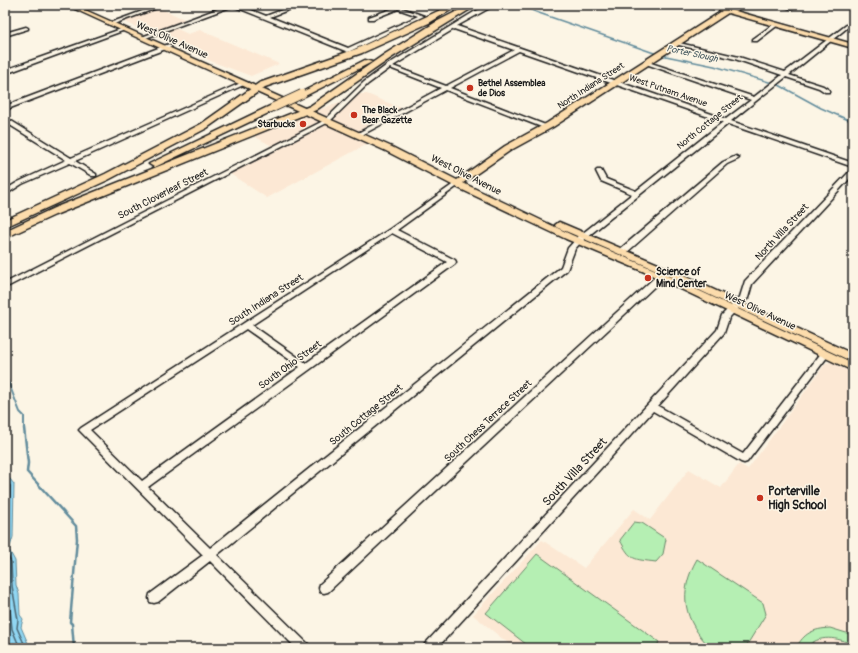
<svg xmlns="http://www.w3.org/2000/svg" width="858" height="653" font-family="Pangolin,sans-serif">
<rect width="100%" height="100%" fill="#fcf5e5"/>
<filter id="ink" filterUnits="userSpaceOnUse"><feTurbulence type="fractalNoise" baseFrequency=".025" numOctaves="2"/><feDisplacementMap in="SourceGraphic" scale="8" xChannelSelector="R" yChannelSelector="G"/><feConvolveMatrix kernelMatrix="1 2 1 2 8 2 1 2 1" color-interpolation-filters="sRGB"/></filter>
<g filter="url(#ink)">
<path fill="#fce8d4" d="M160,8L186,20L175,28L188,34L200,30L279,64L251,76L213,62L123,21Z
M361,94H367L401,108L365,127L369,143L267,198L224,170L272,146L252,135Z
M832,362L853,373V648H514L473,615L542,540L584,568L634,509L650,520L689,469L721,488L739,464L748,469L826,363Z"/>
<path fill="#b5efb3" stroke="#688668" d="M634,522L642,523L666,539L663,554L656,562C633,559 631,561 620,540Z
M537,554L659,642L656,648H531L486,613Z
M697,559L763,603L766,614L745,648H711C683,621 678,592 697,559Z
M830,628L853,635V645C838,637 818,634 806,648H796C804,633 813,629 830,628Z"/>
<path fill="#90d6f2" stroke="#628c9c" d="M5,473L14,484L13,537L9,550L15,561L16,585L19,594L20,615L23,619L21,627L30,648H5Z"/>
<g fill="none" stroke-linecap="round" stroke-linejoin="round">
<path stroke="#4a6672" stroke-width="1.5" d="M5,479L10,486L9,536L5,550L11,562L12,586L18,620L17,628L26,648
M5,561L12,629L20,648"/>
<path stroke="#628c9c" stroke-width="1.5" d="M527,5V8L536,12L657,54
M661,55L714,66L779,85L821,108L853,122"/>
<path stroke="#628c9c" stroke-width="2" d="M5,374L20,412L24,416V429"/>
<path stroke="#628c9c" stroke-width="2.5" d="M24,428L28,463L27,472L76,526L77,539L70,622L72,624L74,648"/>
<defs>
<path id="minor" d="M5,5H13L5,8Z
M159,5H165L111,25L107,24Z
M228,5H239L266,16L295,5H301L270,17L348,48L418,16L398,9L373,19H369V17L394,8L388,5H394L424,16L348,52L233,6L143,39L139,38Z
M489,5H495L457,26L726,119L751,100L643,63L648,62L754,97L782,75L735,59L675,44V42L739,57L785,72L853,20V23L789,75L823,86L829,90V92H825L819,88L786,77L731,121L853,163V167L728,124L582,241L575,249L567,270L217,555L308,644L310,648H296L210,561L158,602L154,603L150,602L149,598L150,594L203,555L81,432L79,430L81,428L390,229L455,183H459V185L397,230L455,260L456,262L455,264L148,487L210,548L561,267L568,248L578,237L632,194L601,181L596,171L597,170H601L606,179L636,191L723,122L519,51L450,88L548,126V128H544L446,90L360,136H356V134L441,88L390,68L368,84L329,122L5,288V283L325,120L364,82L387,65L474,12ZM454,29L514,50L446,86L393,66ZM392,233L447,262L306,363L252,325ZM246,329L300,367L142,481L90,430Z
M779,5H786L794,8L792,9Z
M774,24L778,25L757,41H753V39Z
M26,27L28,28V29L5,36V33Z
M121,29L125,30L5,74V70Z
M169,44L172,46L171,47L5,110V106Z
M243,82L248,83L75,161L96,174V176H92L70,163L22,184L5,195V190L18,182L66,160L5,122V117L71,158Z
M736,156L739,158L738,159L727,164L625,254H619L618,252L619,250L723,162Z
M853,169V175L752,284L748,298L729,318L724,333L658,406L743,454L822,352H828L829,354L828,356L747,462L744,463L741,462L653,411L437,648H423L425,644L717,330L722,315L740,297L745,281L851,170Z
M664,269H667L671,271L328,592L324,593L320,592L319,588L320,584Z"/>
<path id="major" d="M66,5H74L392,147L457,180L505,146L547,123L722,11L703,5H712L726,9L732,5H739L732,10L853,44V48L728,13L553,127L511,150L463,183L572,235L653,269L853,363V371L647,273L566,239L454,186L386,151Z
M559,222L658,264L853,354V362L652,268L556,227L555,225Z"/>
<path id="highway" d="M451,5H459L429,23L362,53L265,87L207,128L108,180L5,227V220L105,174L201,124L259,83L356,49Z
M469,5H477L391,58L316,110L55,215L5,238V231L54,208L310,106L385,54L436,22Z
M365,60L372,62L305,96H302L298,94Z
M274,104L278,107L277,109L157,166L154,167L149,164Z"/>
</defs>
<use href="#minor" stroke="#1c1c1c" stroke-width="3"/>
<use href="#major" stroke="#1c1c1c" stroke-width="3"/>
<use href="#highway" stroke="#1c1c1c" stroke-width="3"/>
<use href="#minor" fill="#fcf5e5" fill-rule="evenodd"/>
<use href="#major" fill="#fcdcac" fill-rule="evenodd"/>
<use href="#highway" fill="#fcdcac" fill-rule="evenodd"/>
<defs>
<path id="highway-bridge" d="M274,107L302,94"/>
</defs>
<use href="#highway-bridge" stroke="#1c1c1c" stroke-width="10" stroke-linecap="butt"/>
<use href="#highway-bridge" stroke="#fcdcac" stroke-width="8"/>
</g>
</g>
<g fill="#c8321e" stroke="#fcf5e5" stroke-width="1.5">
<circle cx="470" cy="88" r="4"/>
<circle cx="354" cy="115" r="4"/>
<circle cx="303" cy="124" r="4"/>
<circle cx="648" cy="278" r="4"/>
<circle cx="760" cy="498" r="4"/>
</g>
<g text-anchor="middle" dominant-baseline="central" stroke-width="3" stroke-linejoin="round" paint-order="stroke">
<g font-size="9" font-style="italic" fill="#3f545c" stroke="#fcf5e5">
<text transform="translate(692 54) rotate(12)">Porter Slough</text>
</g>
<g font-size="9" font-weight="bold" fill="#1c1c1c" stroke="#fcf5e5" text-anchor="start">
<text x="478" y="83">Bethel Assemblea<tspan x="478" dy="10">de Dios</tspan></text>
<text x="362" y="110">The Black<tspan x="362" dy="10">Bear Gazette</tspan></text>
<text x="295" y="124" text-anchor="end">Starbucks</text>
</g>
<g font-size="9" fill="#1c1c1c" stroke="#fcf5e5">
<text transform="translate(591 86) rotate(-33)">North Indiana Street</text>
<text transform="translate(668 91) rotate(19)">West Putnam Avenue</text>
<text transform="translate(710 122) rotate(-39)">North Cottage Street</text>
</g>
<g font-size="10" fill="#1c1c1c" stroke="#fcf5e5">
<text transform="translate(172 40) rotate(24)">West Olive Avenue</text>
<text transform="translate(466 175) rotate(27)">West Olive Avenue</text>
<text transform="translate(163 194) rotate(-27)">South Cloverleaf Street</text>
<text transform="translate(782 232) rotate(-47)">North Villa Street</text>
<text transform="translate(266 300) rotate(-33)">South Indiana Street</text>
<text transform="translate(760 311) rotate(25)">West Olive Avenue</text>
<text transform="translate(290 365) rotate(-36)">South Ohio Street</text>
<text transform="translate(366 415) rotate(-39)">South Cottage Street</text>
<text transform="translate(488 421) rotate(-43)">South Chess Terrace Street</text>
</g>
<g font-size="10" font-weight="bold" fill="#1c1c1c" stroke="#fcf5e5" text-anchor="start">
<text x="656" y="272">Science of<tspan x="656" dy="12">Mind Center</tspan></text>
</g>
<g font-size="12" fill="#1c1c1c" stroke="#fcf5e5">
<text transform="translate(575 472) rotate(-47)">South Villa Street</text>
</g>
<g font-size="12" font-weight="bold" fill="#1c1c1c" stroke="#fcf5e5" text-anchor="start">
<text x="768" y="491">Porterville<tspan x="768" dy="14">High School</tspan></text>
</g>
</g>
<rect width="858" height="653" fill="none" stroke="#fcf5e5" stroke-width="20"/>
<rect x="10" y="10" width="838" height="633" fill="none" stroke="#1c1c1c" stroke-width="1.5" filter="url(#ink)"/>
</svg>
